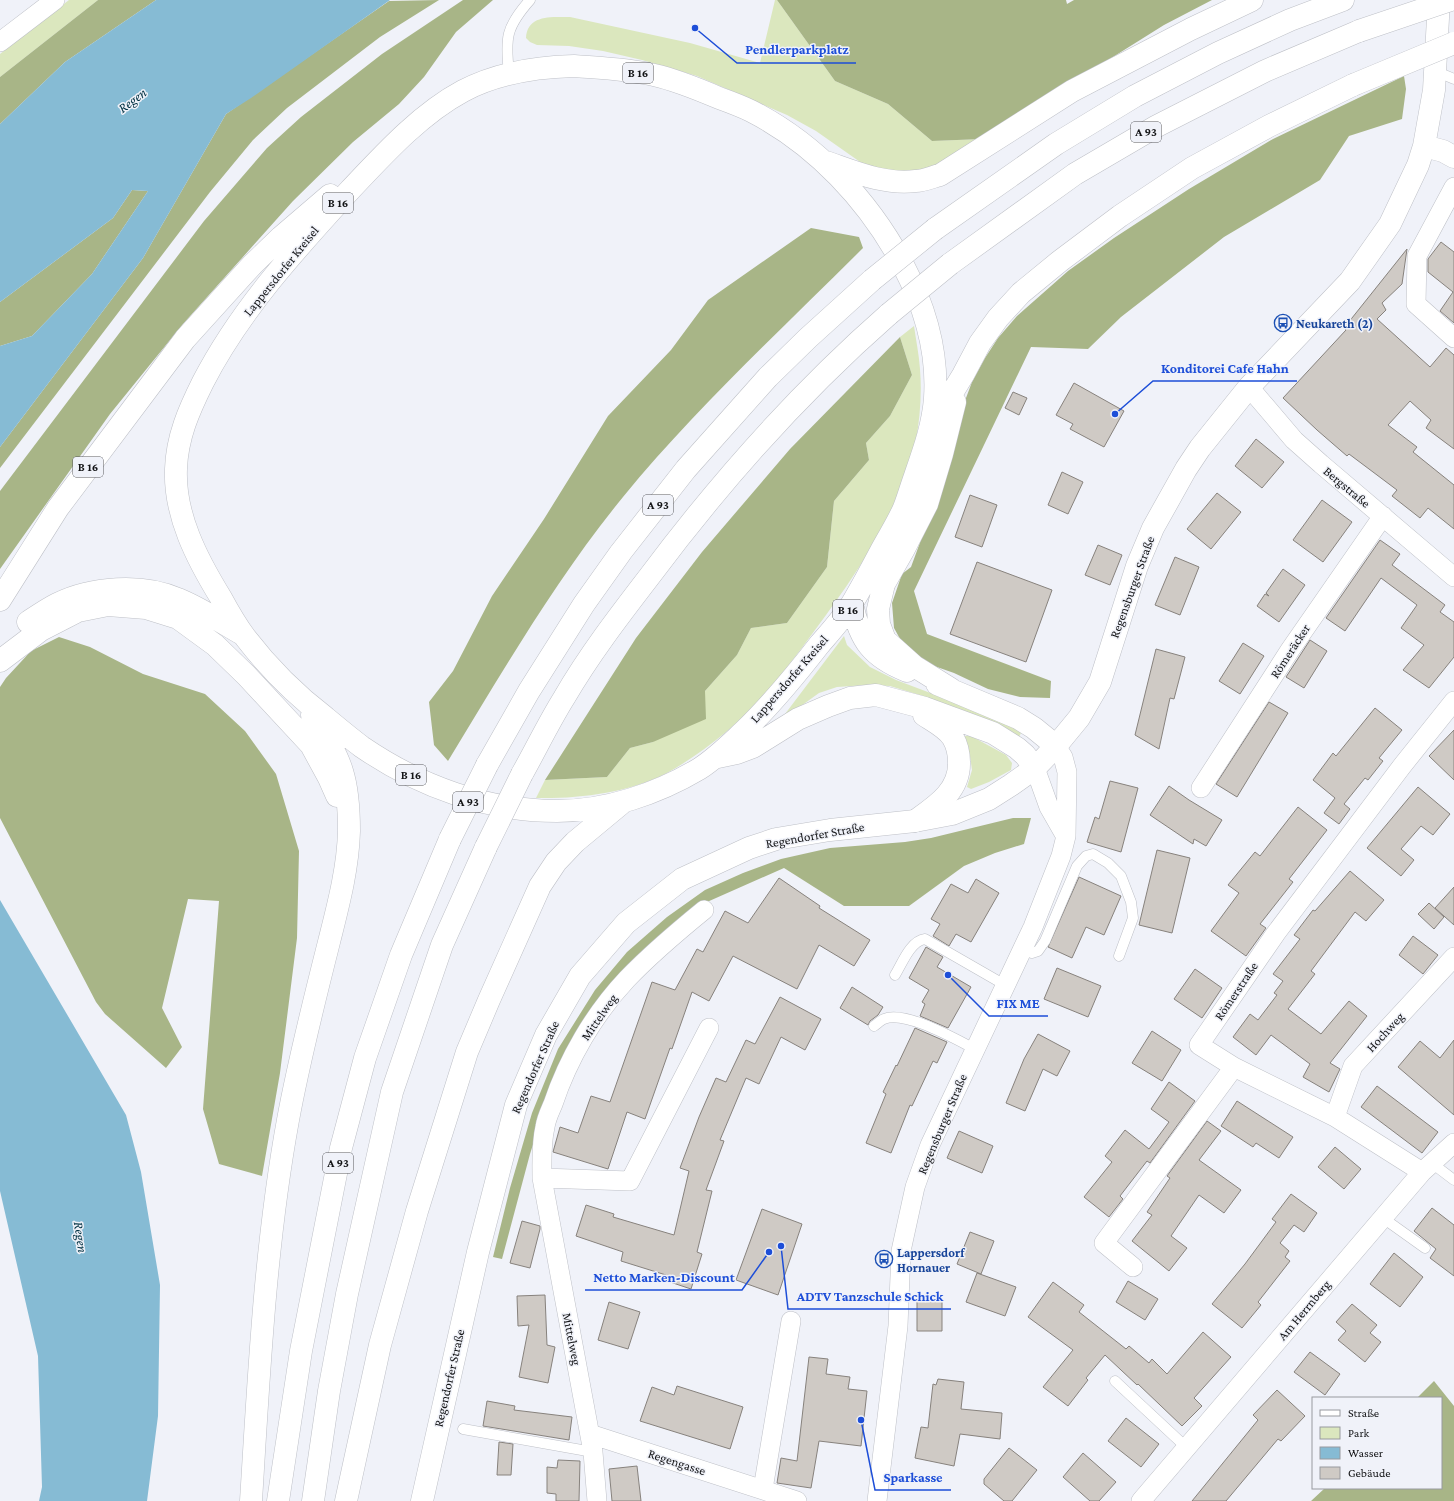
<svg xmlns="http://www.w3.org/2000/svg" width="1454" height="1501" font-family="'Crimson Pro',serif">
<rect width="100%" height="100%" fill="#f0f2f9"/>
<path fill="#dbe7be" d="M69,0H98L0,77V54Z
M775,0H777L835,81L888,104L932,141L982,139L931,169L901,175L863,164L816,131L787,115L697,76L642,60L603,51L569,46L537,45L530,42L526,38C527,14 553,17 570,17L690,43L760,63Z
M914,326C916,340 919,355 920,369C922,393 920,418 916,440C901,511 857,573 815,630C789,666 760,704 726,732C707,748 687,762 665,774C627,793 577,799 536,798L545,780L607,777L630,748L653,742L705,691L737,655L751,628L787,623L827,567L834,501L869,460L866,443L890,416L912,375L900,337Z
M844,636L847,645L870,667L896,680L1002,720L1021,733L1019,737L923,696L890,686L867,685L837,687L819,693L794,711L785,714Z
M963,736H971L1006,755L1012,763L1011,770L989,782L971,789L967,787L972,770L970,756Z"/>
<path fill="#a8b587" d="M98,0H156L65,62L0,124V77Z
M439,0L380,37L287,108L253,140L210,192L0,468V447L143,258L226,114L389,1Z
M463,0H493L456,32L424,77L399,104L353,142L293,201L183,324L110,414L0,569V491L204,221L267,148L301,117L382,54Z
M777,0H1066L1067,4L1074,0H1212L1164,25L982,139L932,141L888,104L835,81Z
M1404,76L1406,89L1402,119L1349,136L1320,180L1224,237L1121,317L1088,349L1031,347L914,591L927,634L1051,681L1050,698L1020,697L988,689L954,673L920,661L904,646L894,628L892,603L902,574L911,567L939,491L963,406L972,382L985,358L998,338L1017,316L1068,271L1114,238L1189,189L1273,139Z
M132,190L148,191L92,274L32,336L0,346V302L113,218Z
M811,228L859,237L863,248C781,330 696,408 623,497C556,579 503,671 448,761L434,745L429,702L453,671L492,596L544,519L608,416L671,350L708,300Z
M900,337L912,375L890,416L866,443L869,460L834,501L827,567L787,623L751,628L737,655L705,691L706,719L653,742L630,748L607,777L545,780L636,638L702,552L790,449Z
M59,637L90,647L143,674L205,694L245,731L276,774L299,851L297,938L280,1073L262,1176L219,1164L203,1109L219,901L188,899L162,1008L182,1047L166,1068L105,1014L96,1002L0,818V687L6,678L31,651Z
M1013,818H1031L1024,844L995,853L964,866L909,906H844L784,868L707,902L664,933L548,1097L530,1154L502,1259L493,1257L510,1188L532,1113L558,1049L595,990L627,952L667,917L705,890L743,873L781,859L830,848L905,842L931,838Z
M1434,1381L1454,1406V1501H1311L1325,1488H1441V1398H1417Z"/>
<path fill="#86bbd4" d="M156,0H390L251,98L226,114L143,258L0,447V346L32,336L92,274L148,191L132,190L113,218L0,302V124L65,62Z
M0,900L126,1115L141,1172L160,1285L158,1416L147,1501H39L42,1487L38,1356L0,1191Z"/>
<path fill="#cfcac5" stroke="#87827d" d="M1441,242L1454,252V323L1440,311L1453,292L1428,272V259Z
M1407,249L1402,284L1382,303L1386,310L1377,319L1430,367L1446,348L1454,355V449L1426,428L1431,420L1410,401L1388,425L1417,447L1413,452L1454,485V529L1428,508L1420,518L1392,496L1397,490L1349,454L1347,456L1317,430L1283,398L1346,330L1344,328Z
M1074,383L1124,411L1104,447L1070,429L1073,424L1056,415Z
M1013,392L1027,398L1019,415L1005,408Z
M1256,439L1284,462L1262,488L1235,466Z
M1062,472L1083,482L1068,514L1048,505Z
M1217,493L1241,512L1211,549L1187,529Z
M970,495L997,505L982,547L955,537Z
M1322,500L1352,522L1323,562L1293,540Z
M1380,540L1400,554L1392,565L1445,605L1440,612L1454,622V657L1429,688L1403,670L1424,645L1401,628L1417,605L1381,578L1345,631L1326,618Z
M1098,545L1122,555L1110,585L1085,575Z
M1175,557L1199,567L1180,615L1155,605Z
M977,562L1052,590L1026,662L950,634Z
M1283,569L1305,585L1279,622L1257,606L1265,594L1269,596L1266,593Z
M1310,640L1327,651L1304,688L1286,677Z
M1243,643L1264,656L1240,694L1219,681Z
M1156,649L1185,657L1174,699L1170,698L1159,749L1135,735Z
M1269,702L1288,713L1237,797L1216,784Z
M1375,708L1402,730L1379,758L1383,761L1368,780L1365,778L1344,804L1350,809L1339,824L1324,813L1335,798L1313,780L1333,753L1336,756Z
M1454,730V780L1429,756Z
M1110,781L1138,788L1121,852L1087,842L1095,817L1099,819Z
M1169,786L1189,800L1222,820L1206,846L1194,839L1193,844L1150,815Z
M1418,787L1450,814L1433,835L1421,826L1401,849L1414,860L1401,876L1367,848Z
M1298,807L1327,830L1289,879L1293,882L1260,924L1266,928L1246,956L1211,931L1239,893L1228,885L1255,852L1260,856Z
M1157,850L1190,858L1172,933L1139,925Z
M1350,871L1384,900L1366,921L1355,912L1311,971L1315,974L1288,1009L1321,1034L1349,1001L1367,1016L1330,1063L1340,1069L1329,1092L1303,1077L1310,1064L1271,1035L1256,1055L1233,1037L1250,1014L1258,1020L1277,995L1274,993L1283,981L1273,974L1300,939L1294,935L1313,910L1315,911Z
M1079,877L1121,896L1104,935L1086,927L1072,958L1048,947Z
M779,878L820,906L819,908L870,940L854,966L819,945L797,989L733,956L709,1001L692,992L672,1049L670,1048L645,1119L627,1112L608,1169L553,1152L560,1127L578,1133L591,1096L610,1102L652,982L675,990L697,949L703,952L725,911L748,923Z
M976,879L999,893L971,942L956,934L949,946L933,936L940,924L931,919L951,884L968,893Z
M1454,887V925L1435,908Z
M1429,903L1444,917L1434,929L1418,914Z
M1413,936L1438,955L1423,974L1399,955Z
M926,947L943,957L937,967L971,987L948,1028L920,1016L925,1004L922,1002L929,990L909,978Z
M1057,968L1101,986L1088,1017L1044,999Z
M1195,969L1222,988L1202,1018L1174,999Z
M852,987L883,1007L878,1015L870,1021L868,1025L840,1008Z
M780,997L821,1019L805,1050L781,1037L759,1084L746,1078L720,1140L724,1141L706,1190L712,1191L697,1252L702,1254L691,1289L664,1280L666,1275L621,1261L623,1252L576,1236L586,1205L614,1214L613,1217L674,1235L689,1171L680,1168L699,1117L716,1078L726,1082L746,1040L755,1044Z
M915,1028L947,1042L937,1063L933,1061L912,1106L910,1105L891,1153L866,1143L886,1094L883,1092L896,1065L897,1066Z
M1152,1031L1181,1050L1162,1081L1132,1063Z
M1038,1034L1070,1051L1057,1076L1043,1069L1025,1111L1006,1103L1024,1059Z
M1454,1040V1115L1398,1067L1420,1041L1440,1058Z
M1169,1082L1195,1101L1150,1163L1147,1161L1120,1196L1123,1199L1109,1217L1084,1197L1112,1162L1105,1156L1125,1130L1149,1149L1169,1122L1151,1109Z
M1377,1086L1438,1132L1422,1153L1361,1107Z
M1237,1101L1293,1137L1279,1158L1256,1143L1253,1147L1221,1126Z
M1207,1121L1221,1131L1199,1160L1241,1190L1224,1213L1199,1195L1171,1236L1187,1248L1169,1271L1132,1241L1152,1215L1147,1212L1170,1178L1167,1176Z
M959,1131L993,1146L982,1173L947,1158Z
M1335,1147L1361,1169L1344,1189L1318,1167Z
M1291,1194L1317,1213L1304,1232L1294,1225L1280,1243L1289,1251L1285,1257L1290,1261L1258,1302L1261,1305L1242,1328L1212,1304L1245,1264L1276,1222L1272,1219Z
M1432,1208L1454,1225V1276L1430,1258L1436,1249L1414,1231Z
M762,1209L802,1224L778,1295L736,1280Z
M522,1221L540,1226V1229L530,1268L510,1263Z
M970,1232L994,1241L981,1274L957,1264Z
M1394,1253L1423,1277L1400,1307L1370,1284Z
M977,1273L1016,1287L1005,1316L966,1302Z
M1128,1281L1158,1299L1145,1320L1116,1302Z
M1053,1282L1084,1305L1079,1312L1126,1349L1129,1346L1149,1363L1152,1359L1167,1374L1203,1332L1231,1357L1194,1398L1202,1406L1182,1426L1138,1384L1137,1385L1105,1355L1086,1378L1088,1380L1068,1406L1043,1387L1073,1350L1028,1317Z
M545,1295L547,1345L555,1347L548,1383L519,1377L529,1325L518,1326L517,1296Z
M917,1299L942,1300V1331H917Z
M609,1302L640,1312L628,1349L598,1340Z
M1352,1304L1377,1325L1370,1333L1381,1342L1365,1362L1338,1340L1346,1331L1336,1322Z
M1310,1352L1340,1374L1325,1395L1294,1372Z
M809,1357L828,1359L826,1374L850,1377L848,1389L867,1391L861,1446L819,1441L811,1488L777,1483L781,1458L797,1461Z
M938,1379L964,1382L961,1409L1002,1413L1000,1439L960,1434L954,1466L915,1458L921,1427L928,1428L933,1384L936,1385Z
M677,1386L743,1407L730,1449L640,1421L652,1387L674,1395Z
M1277,1390L1305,1416L1281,1441L1278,1439L1226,1501H1192L1258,1420L1253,1415Z
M487,1401L515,1406L514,1410L572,1417L569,1440L483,1426Z
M1126,1418L1159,1444L1141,1467L1108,1441Z
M499,1442L513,1444L511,1475H497Z
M1009,1448L1037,1470L1012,1501H1004L984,1484V1479Z
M1083,1453L1116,1482L1099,1501H1090L1063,1477Z
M558,1460L580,1461L579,1501H556V1494L547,1493V1467L557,1468Z
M637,1466L641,1501H612L609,1469Z"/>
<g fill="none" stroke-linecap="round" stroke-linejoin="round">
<defs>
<path id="lane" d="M1435,71L1454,79
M509,73C505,38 506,27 530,0
M1022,948L1032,953L1038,951L1045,941L1077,866L1086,856L1093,854L1108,863L1121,876L1131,902L1133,918L1119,956
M895,975C902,964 910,941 925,939L1005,985
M874,1026C877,1024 881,1020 884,1019C905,1010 955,1039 975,1049
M1433,1164L1454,1180
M1383,1218L1425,1248
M1115,1381L1187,1448
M463,1429L593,1452"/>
<path id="street" d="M0,42L55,0
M1454,187L1417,256L1416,304L1454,338
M1249,387L1294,440L1321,464L1454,577
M1035,768L1049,807L1065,835
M1201,788L1290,650L1383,516
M1234,1067L1335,1117L1422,1172
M1335,1117L1353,1066L1454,957
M542,1178C542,1161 541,1144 545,1127C546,1119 550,1111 553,1104C568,1059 594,1014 627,979C651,954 677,932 704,910
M1133,1267L1104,1243L1234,1067L1199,1045L1276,933L1402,766L1454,701
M590,1434L797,1501
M763,1489L791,1321
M597,1501L593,1452L542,1178L630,1181L709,1028
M877,1501L898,1326L901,1251L915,1187L930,1145L1033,927L1061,856L1066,836L1067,772L1063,757L1056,746
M1141,1501L1422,1172L1454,1143"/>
<path id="secondary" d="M1424,146L1443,151L1454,157
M422,1501L478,1252L516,1105L546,1035L580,976L626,923L682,879L749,848L776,839L830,830L915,821L952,814L989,799L1011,785L1035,768L1056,746L1079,718L1100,682L1137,566L1153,528L1186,469L1200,448L1249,387L1350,281L1390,224L1418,165L1424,146L1434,90L1439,0"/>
<path id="highway" d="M574,66C600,68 628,69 654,75C676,80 698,89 719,98C730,102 741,106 751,111C816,144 869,201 903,265C924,305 938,352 935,398C933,425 924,450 915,476C911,487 908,498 904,508C898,522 889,536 882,549C873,566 864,583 854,600C845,616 831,631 819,645C795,676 771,705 743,732C729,745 715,759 699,769C657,794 606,811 557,811C487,811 419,786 362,747C350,738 338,728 326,718C296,695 268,667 245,637C236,625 228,611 221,598C197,559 174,515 176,469C177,437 189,410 203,382C240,310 296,249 350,190C383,155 420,114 463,91C497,73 535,67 574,66Z
M826,162C855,172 884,185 916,181C924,181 932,177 940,175L1072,91L1191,29L1252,0
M935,229L1056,144L1135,96L1218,53L1290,20L1343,0
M950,264L1075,174L1157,126L1265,71L1359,31
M935,421L963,375L980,343L998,318L1021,293L1060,261L1120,216L1192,168L1269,126L1353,85
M0,600L58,508L185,339L253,264L281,237L330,195
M852,604C860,641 872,657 907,671
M28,622C37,616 47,609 57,604C91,587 142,583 178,599C200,608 221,622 242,634
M0,661L41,630L78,611L108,605L146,608L178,618L215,645L246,675L311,745L329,778L337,796
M937,684L1018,718L1034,728L1056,746
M951,689L914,666L885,640L879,624L878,609L884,584L904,549L927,504L942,454L955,402
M718,757L737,753L753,747L798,719L828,706L850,698L876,695L925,708L993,733L1017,748L1025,755L1035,768
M487,765L529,691L584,604L621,552L686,469L768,377L808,338L872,280
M522,774C536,749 549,722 564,698C589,655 619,616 649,577C720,482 800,392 889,314
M915,821C936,806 960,791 959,762C959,754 957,745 953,738C947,728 933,721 924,715
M251,1501C259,1373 265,1246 288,1120C299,1060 314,1001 329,942C338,906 348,869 349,831C349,812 348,790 342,771C336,751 323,732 312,715
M278,1501L301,1351L341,1148L365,1058L401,955L450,839
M313,1501L329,1391L347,1294L392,1092L442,945L486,847
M346,1501L380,1345L417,1211L467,1052L489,1000L540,886L556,862L575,842L622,803"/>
</defs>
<use href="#lane" stroke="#bec0c7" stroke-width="11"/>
<use href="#street" stroke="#bec0c7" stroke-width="20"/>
<use href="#secondary" stroke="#bec0c7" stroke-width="23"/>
<use href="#highway" stroke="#bec0c7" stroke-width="23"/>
<use href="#lane" stroke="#fff" stroke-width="10"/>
<use href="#street" stroke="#fff" stroke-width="19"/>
<use href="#secondary" stroke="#fff" stroke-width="22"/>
<use href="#highway" stroke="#fff" stroke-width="22"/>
<defs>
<path id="highway-bridge" d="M1359,31L1451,0
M1353,85L1454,43
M872,280L935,229
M889,314L950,264
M450,839L487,765
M486,847L522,774"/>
</defs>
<use href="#highway-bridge" stroke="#bec0c7" stroke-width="23" stroke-linecap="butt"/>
<use href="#highway-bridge" stroke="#fff" stroke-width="22"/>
</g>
<defs>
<symbol id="bus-ring" viewBox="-11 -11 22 22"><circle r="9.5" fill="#f0f2f9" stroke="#1a4fb4" stroke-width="1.5"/><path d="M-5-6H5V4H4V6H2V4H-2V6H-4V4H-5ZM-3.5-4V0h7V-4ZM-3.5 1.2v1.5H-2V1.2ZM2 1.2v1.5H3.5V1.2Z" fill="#1a4fb4"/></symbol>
</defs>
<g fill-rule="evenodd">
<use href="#bus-ring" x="1273" y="313" width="20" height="20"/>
<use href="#bus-ring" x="874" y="1249" width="20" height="20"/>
</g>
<g text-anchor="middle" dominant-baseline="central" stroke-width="3" stroke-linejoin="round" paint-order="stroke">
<g fill="#f0f2f9" stroke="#56575b" stroke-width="1">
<rect x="623" y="63" width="30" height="20" rx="3"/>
<rect x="1131" y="122" width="30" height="20" rx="3"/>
<rect x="323" y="193" width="30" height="20" rx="3"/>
<rect x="73" y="457" width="30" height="20" rx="3"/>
<rect x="643" y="495" width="30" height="20" rx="3"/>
<rect x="833" y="600" width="30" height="20" rx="3"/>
<rect x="396" y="765" width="30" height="20" rx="3"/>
<rect x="453" y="792" width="30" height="20" rx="3"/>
<rect x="323" y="1153" width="30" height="20" rx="3"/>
</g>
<g font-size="12" font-weight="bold" fill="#141517">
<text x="638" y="73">B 16</text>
<text x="1146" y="132">A 93</text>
<text x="338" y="203">B 16</text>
<text x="88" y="467">B 16</text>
<text x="658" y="505">A 93</text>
<text x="848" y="610">B 16</text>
<text x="411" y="775">B 16</text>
<text x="468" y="802">A 93</text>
<text x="338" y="1163">A 93</text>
</g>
<g font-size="13" fill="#141517" stroke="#f0f2f9">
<text transform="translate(281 271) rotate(-51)">Lappersdorfer Kreisel</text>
<text transform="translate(1347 487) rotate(40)">Bergstraße</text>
<text transform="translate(1132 587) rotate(-70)">Regensburger Straße</text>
<text transform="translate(1290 651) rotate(-57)">Römeräcker</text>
<text transform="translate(789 679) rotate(-49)">Lappersdorfer Kreisel</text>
<text transform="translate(815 835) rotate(-10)">Regendorfer Straße</text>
<text transform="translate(1236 991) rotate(-56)">Römerstraße</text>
<text transform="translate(599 1017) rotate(-55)">Mittelweg</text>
<text transform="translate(1385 1032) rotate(-47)">Hochweg</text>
<text transform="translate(535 1067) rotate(-66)">Regendorfer Straße</text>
<text transform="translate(942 1124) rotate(-67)">Regensburger Straße</text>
<text transform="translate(1304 1310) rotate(-50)">Am Herrnberg</text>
<text transform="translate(572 1339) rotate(79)">Mittelweg</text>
<text transform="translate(449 1378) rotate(-77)">Regendorfer Straße</text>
<text transform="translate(677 1462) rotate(18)">Regengasse</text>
</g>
<g font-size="13" font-weight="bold" fill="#164399" stroke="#f0f2f9" text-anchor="start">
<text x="1296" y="323">Neukareth (2)</text>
<text x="897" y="1252">Lappersdorf<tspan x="897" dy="15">Hornauer</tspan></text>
</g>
<g font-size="14" font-style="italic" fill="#003142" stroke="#f0f2f9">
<text transform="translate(132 100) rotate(-37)">Regen</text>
<text transform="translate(81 1237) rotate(82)">Regen</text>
</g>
</g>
<path fill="none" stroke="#1d4ed8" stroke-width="1.5" d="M695 28L737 63H856M1115 414L1153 381H1297M948 975L989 1016H1048M769 1252L742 1290H585M781 1246L788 1309H951M861 1420L875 1490H951"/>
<g fill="#1d4ed8" stroke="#f0f2f9" stroke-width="1.5">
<circle cx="695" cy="28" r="4"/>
<circle cx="1115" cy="414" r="4"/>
<circle cx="948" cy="975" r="4"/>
<circle cx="769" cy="1252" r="4"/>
<circle cx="781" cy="1246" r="4"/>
<circle cx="861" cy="1420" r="4"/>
</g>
<g font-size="14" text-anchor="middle" font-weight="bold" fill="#1d4ed8" stroke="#f0f2f9" stroke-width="3" stroke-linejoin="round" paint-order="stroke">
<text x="797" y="54">Pendlerparkplatz</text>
<text x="1225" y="373">Konditorei Cafe Hahn</text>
<text x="1018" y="1008">FIX ME</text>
<text x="664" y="1282">Netto Marken-Discount</text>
<text x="870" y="1301">ADTV Tanzschule Schick</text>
<text x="913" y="1482">Sparkasse</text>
</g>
<rect x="1312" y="1397" width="130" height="92" fill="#f0f2f9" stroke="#989a9f"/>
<rect x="1320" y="1410" width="20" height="6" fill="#ffffff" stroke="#989a9f"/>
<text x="1348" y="1417" font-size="12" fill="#141517">Straße</text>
<rect x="1320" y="1427" width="20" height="12" fill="#dbe7be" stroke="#989a9f"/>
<text x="1348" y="1437" font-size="12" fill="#141517">Park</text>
<rect x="1320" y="1447" width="20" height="12" fill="#86bbd4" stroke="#989a9f"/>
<text x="1348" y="1457" font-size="12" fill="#141517">Wasser</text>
<rect x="1320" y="1467" width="20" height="12" fill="#cfcac5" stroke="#989a9f"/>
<text x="1348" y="1477" font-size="12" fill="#141517">Gebäude</text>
</svg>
